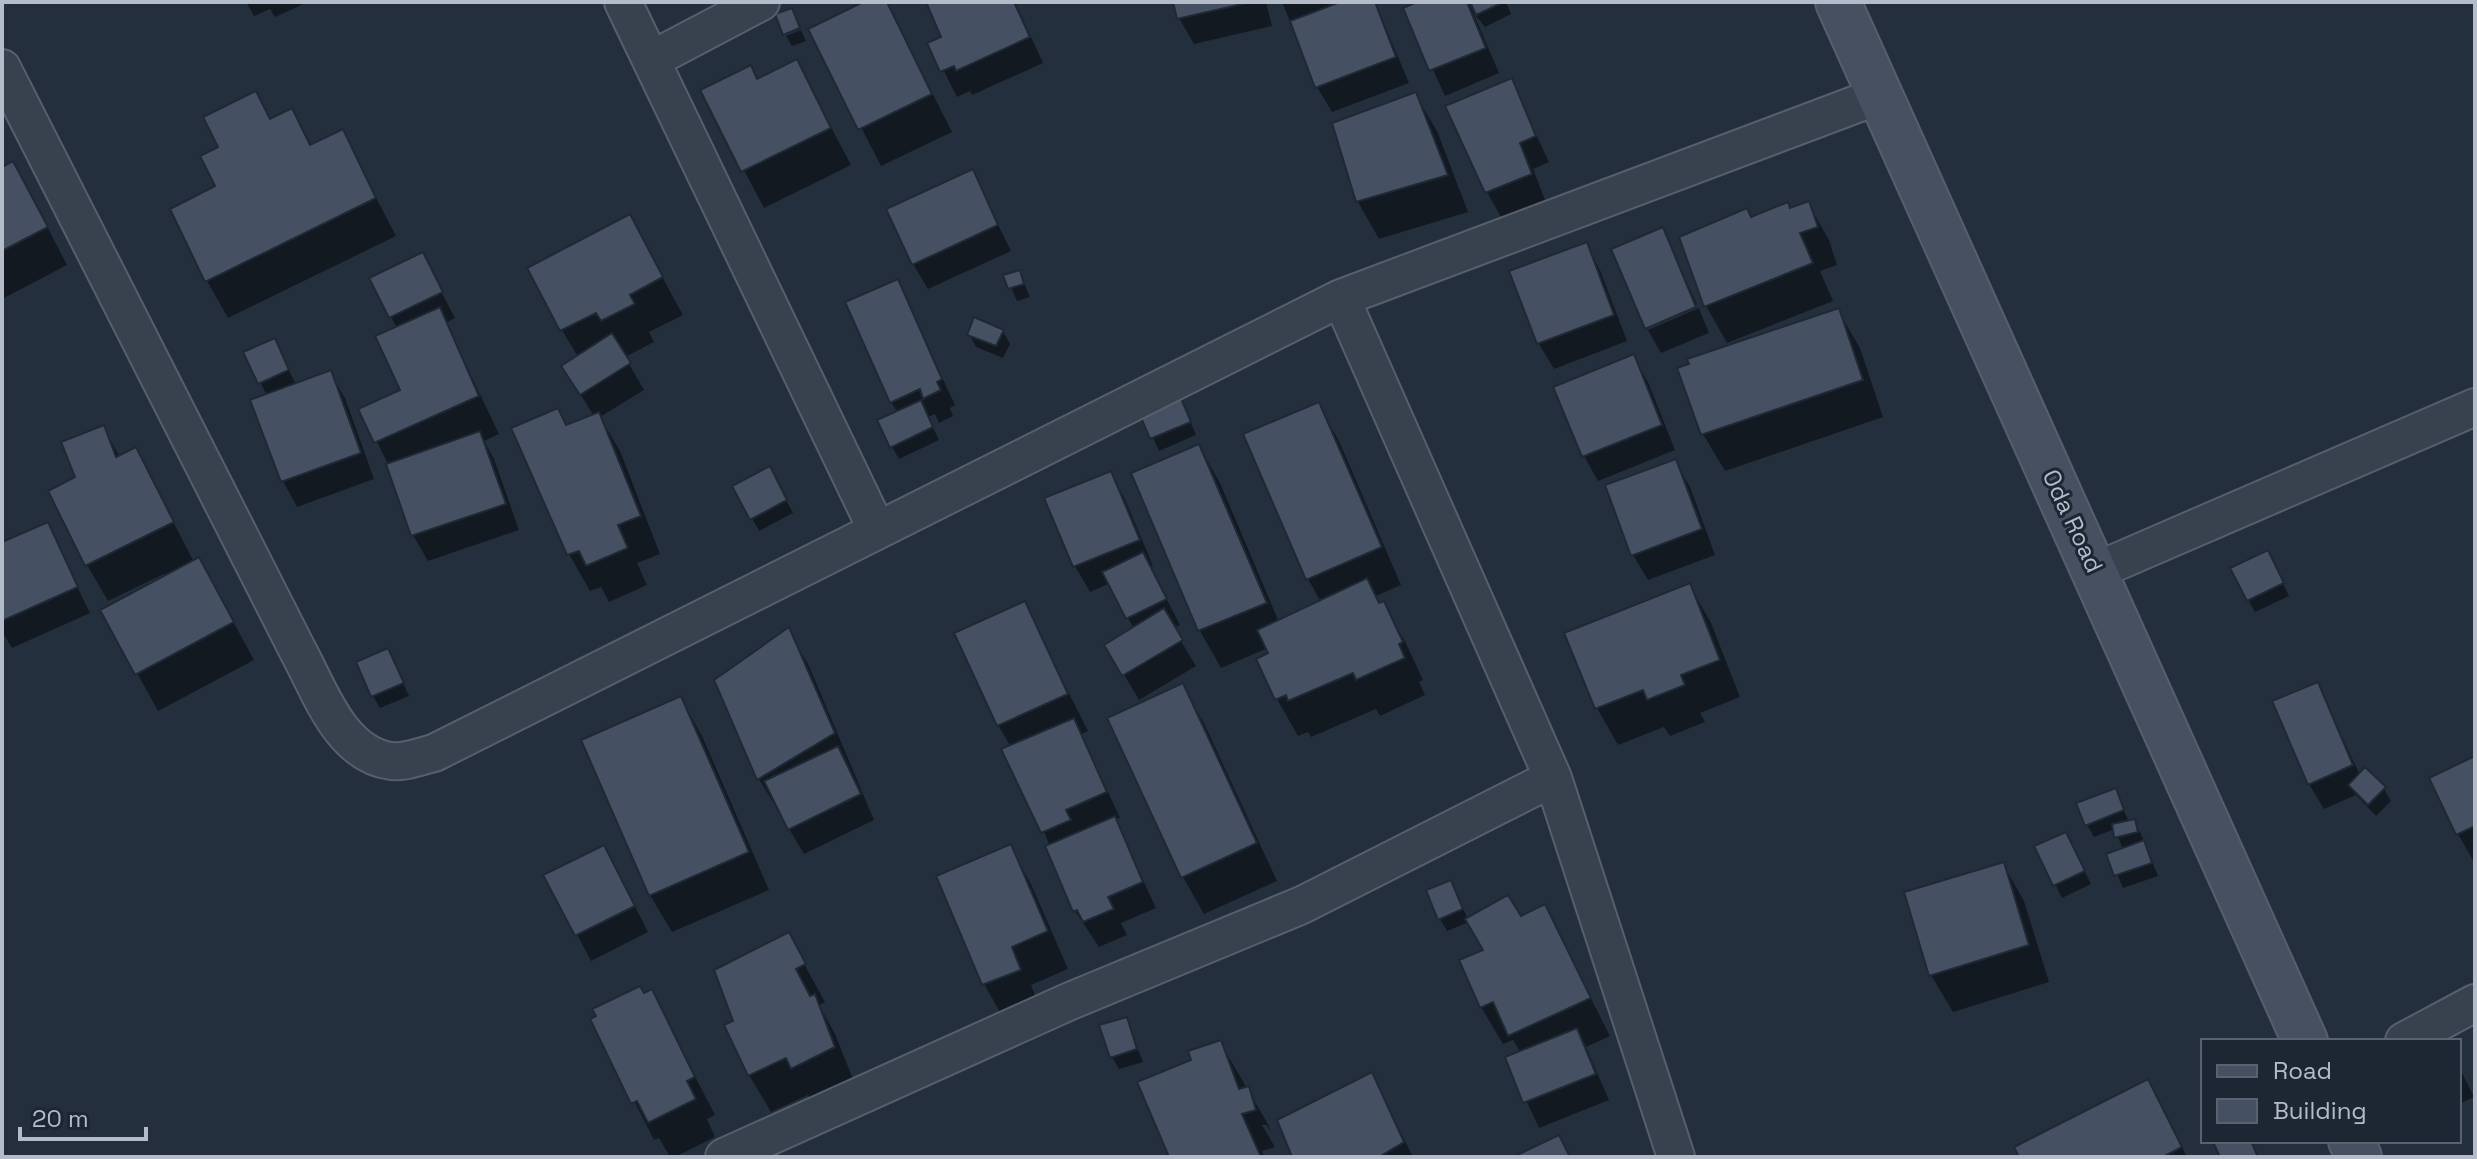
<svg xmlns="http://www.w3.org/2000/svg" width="2477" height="1159" font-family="'Space Grotesk',sans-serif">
<rect width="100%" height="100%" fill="#242f3e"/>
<path fill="#0007" d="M246,2H308L275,17L270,9L254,16Z
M867,2H886L952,132L881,166L811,30Z
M928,2H1015L1043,63L972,95L970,91L957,97L930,44L944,38Z
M1176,2H1266L1272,26L1194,44L1179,18Z
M1282,2H1375L1409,83L1332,112L1317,87Z
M1422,2H1468L1473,11L1476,9L1472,2H1506L1511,14L1485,27L1473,12L1499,73L1445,96L1405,9Z
M801,30L806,41L792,46L786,36Z
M796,61L851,165L764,208L702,91L758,81Z
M1511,81L1549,162L1533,169L1545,200L1501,217L1487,192Z
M256,94L271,120L292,110L312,146L342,132L396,236L228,318L207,281L220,148Z
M1415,94L1437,131L1468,212L1379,239L1358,202L1334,124Z
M2,169L34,201L67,265L2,299Z
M972,172L1011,251L928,289L913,264Z
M1808,203L1829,240L1837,265L1820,271L1833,301L1727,343L1706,306L1681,238Z
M629,216L683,315L649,332L654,342L625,357L644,390L600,417L620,451L660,554L637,563L647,585L609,602L601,587L590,591L569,554L513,430L566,427L594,416L579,392L578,357L562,330Z
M1662,230L1697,304L1646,326Z
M1586,244L1600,270L1627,341L1554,369L1539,344L1511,272Z
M422,255L455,318L446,323L499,434L484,441L494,459L519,530L428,561L413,535L388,464L361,410L403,391L397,328L391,317Z
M1019,272L1030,297L1017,301L1006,276Z
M897,281L955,405L950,408L953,416L939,423L935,414L928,417L939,440L899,459L892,447L898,413L891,402Z
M1699,308L1709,333L1661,353L1648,330Z
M1838,311L1860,348L1883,417L1725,471L1703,434Z
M1003,331L1010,344L1003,358L976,347L969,334Z
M246,353H281L296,385L330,373L345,398L374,479L297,507L283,481L267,396Z
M1633,357L1648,382L1675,450L1598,481L1584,456Z
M1318,405L1339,441L1401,585L1376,596L1405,641L1423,680L1419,682L1425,695L1380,716L1376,709L1311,737L1308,732L1298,736L1277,699L1268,648L1221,668L1200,631L1134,474L1199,446L1220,483L1279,622L1321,602L1308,579Z
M1184,406L1196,435L1159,451L1140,409Z
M103,427L120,457L136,450L194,562L220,597L254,660L158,711L103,611L166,577L164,574L108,601L87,565Z
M1675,461L1690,487L1715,555L1648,580L1633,555Z
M769,469L793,513L759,531L735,487Z
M1110,473L1125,499L1153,566L1150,567L1180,625L1173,628L1196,666L1139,700L1107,645L1134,629L1110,583L1090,592L1075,566Z
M47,524L90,613L12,648L2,631V545Z
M2274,565L2289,596L2255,612L2248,600Z
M1690,586L1711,623L1740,697L1700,713L1705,722L1670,736L1664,727L1618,745L1597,708L1567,634Z
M1024,604L1088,731L1081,734L1120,818L1115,820L1156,908L1121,923L1127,935L1099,947L1075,911L1011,747L998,725Z
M788,630L809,666L874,820L804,854L759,779L716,681Z
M388,650L409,696L380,708L373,696Z
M2317,684L2360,775L2384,789L2391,801L2376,816L2356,795L2324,809L2309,784Z
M1182,686L1204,723L1277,881L1204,914L1183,877Z
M681,699L702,736L769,890L672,932L650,895Z
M2475,759V864L2458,834Z
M2115,790L2129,822H2134L2141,834L2158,876L2123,888L2109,855L2123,850L2115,829L2094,837L2087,825Z
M2072,846L2091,884L2062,898L2037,847Z
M1010,847L1031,884L1068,969L1031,985L1040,1007L1005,1021L984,984Z
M2003,864L2024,901L2049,982L1953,1012L1931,975Z
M618,873L648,932L591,961L546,876Z
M1457,894L1468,920L1520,919L1544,906L1610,1036L1586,1047L1609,1100L1539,1128L1507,1059L1521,1053L1513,1040L1503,1044L1481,1007L1486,951L1469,922L1447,931L1440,919Z
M788,935L825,1002L819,1005L835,1034L855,1084L814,1105L808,1095L771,1112L749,1075L736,1022Z
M651,991L715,1115L707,1119L715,1137L675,1157H670L659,1138L654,1140L593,1020Z
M1126,1019L1143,1062L1119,1069L1112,1057Z
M1220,1042L1269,1126L1271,1133L1267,1125H1262L1275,1147L1262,1151L1264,1157H1172L1194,1061Z
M2459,1067L2474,1097L2459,1104Z
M1372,1074L1413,1157H1294Z
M2147,1082L2187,1157H2022Z"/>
<path fill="#455162" stroke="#1f2835" stroke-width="2" d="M863,2H887L932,94L858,130L808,29Z
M926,2H1014L1030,37L956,71L954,66L940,72L927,43L941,37Z
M1173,2H1251L1177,19Z
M1340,2H1375L1396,57L1315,88L1290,21Z
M1417,2H1467L1486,48L1429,71L1403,8Z
M1470,2H1504L1476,15Z
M792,8L800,28L783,35L775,14Z
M797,59L831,128L741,172L700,90L751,65L757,79Z
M1512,78L1536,136L1520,143L1532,174L1485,193L1445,106Z
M256,91L270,119L292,108L310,145L343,129L376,198L205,282L170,209L215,186L200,156L218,147L203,117Z
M1416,92L1448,175L1356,202L1332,123Z
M13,161L48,227L2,251V167Z
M973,169L998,225L912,265L886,209Z
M1809,201L1818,227L1800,233L1813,263L1704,307L1679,237L1747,208L1751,217L1788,202L1790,208Z
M630,214L663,277L630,295L635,304L601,321L596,313L560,331L527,268Z
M1663,227L1696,307L1645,329L1611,249Z
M1587,242L1614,315L1537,344L1509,271Z
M423,252L443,292L389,318L369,278Z
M1020,270L1024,284L1008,289L1003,275Z
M898,279L942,379L937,382L941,390L923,399L920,389L890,403L845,302Z
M440,307L479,396L374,443L358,409L400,390L375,336Z
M1839,308L1863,380L1701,435L1677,368L1689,364L1687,359Z
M974,317L1004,330L996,346L967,335Z
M612,333L631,363L580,395L561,366Z
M275,338L289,370L258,384L243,352Z
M1634,354L1662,425L1582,457L1553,387Z
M331,370L361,453L281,482L250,400Z
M1178,391L1191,422L1150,439L1137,408Z
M921,400L933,427L890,448L877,420Z
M1319,402L1382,547L1306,580L1243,434Z
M558,408L566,425L599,412L641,516L618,525L628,548L586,566L579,551L567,555L511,428Z
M104,425L116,457L136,447L174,522L85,566L48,491L75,477L61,442Z
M480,431L506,504L411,536L386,464Z
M1199,444L1267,603L1198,631L1131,473Z
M1676,459L1702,529L1631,556L1605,485Z
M770,466L787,500L750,520L732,486Z
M1111,471L1140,540L1073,567L1044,498Z
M48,522L78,587L2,621V542Z
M2268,550L2284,583L2247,601L2230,568Z
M1143,552L1167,599L1126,619L1102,572Z
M199,557L234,622L135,675L100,610Z
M1367,578L1379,603L1384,601L1403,642L1399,644L1405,658L1356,680L1353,673L1288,701L1286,695L1275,700L1256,659L1268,653L1257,630Z
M1690,583L1720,660L1681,675L1685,685L1647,700L1643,690L1595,709L1564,633Z
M1025,601L1068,694L997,726L954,633Z
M1164,608L1183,640L1122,676L1104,645Z
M789,627L835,733L757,780L714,680Z
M388,648L404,683L371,697L356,662Z
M2318,682L2353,765L2308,785L2272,701Z
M1183,683L1257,843L1181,878L1107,718Z
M681,696L749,852L649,896L581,740Z
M1074,718L1107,792L1066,810L1071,820L1041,833L1001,749Z
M838,746L861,794L788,830L764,781Z
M2475,756V826L2456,835L2429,778Z
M2365,767L2386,787L2368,805L2348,785Z
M2116,788L2124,810L2085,826L2076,803Z
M1115,816L1143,882L1108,897L1114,909L1083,922L1077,910L1073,912L1045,846Z
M2135,819L2138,832L2114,838L2112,824Z
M2066,832L2085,871L2053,886L2034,846Z
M2144,840L2152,863L2114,876L2106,854Z
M1011,844L1048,931L1012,947L1021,970L982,985L936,876Z
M604,845L635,906L575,936L543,875Z
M2004,862L2029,945L1929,976L1904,892Z
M1451,880L1463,909L1438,920L1426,890Z
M1508,895L1521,916L1545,904L1591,998L1508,1036L1493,1002L1480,1008L1459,960L1483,950L1465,919Z
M789,932L806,964L796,969L810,996L815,994L835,1047L791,1069L786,1058L748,1076L724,1025L733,1021L714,970Z
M640,986L644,993L652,989L695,1077L687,1081L696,1099L648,1123L637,1101L631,1104L590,1019L596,1016L592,1009Z
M1127,1017L1137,1049L1110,1058L1099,1025Z
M1577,1028L1596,1074L1523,1103L1505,1057Z
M1221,1040L1239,1089L1249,1086L1256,1110L1242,1114L1261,1157H1169L1137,1082L1191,1060L1188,1051Z
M1372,1072L1404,1142L1379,1157H1292L1277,1120Z
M2148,1079L2182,1147L2163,1157H2019L2014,1147Z
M1559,1135L1570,1157H1513Z
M2251,1141L2258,1157H2220L2213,1142Z"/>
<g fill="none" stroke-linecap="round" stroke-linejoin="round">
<defs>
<path id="street" d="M623,2L877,530
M651,60L761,2
M2,68L298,651C320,691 340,754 391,761C404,763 421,756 434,753L1341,298L1878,96
M1341,298L1553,778L1676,1157
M2096,571L2475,407
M2404,1041L2475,1003
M724,1157L1068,1002L1302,905L1553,778"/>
<path id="secondary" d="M1838,2L2305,1041
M2351,1141L2359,1157"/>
</defs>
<use href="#street" stroke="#565f6c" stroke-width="40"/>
<use href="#secondary" stroke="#565f6c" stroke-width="48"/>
<use href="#street" stroke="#38414e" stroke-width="36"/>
<use href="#secondary" stroke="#465061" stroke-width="44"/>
</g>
<g text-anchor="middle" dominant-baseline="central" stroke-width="6" stroke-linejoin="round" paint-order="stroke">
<g font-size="24" fill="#b4bcc9" stroke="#1d2633">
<text transform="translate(2073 521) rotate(65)">Oda Road</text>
</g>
</g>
<rect width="2477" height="1159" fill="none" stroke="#b4bcc9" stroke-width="8"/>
<rect x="2201" y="1039" width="260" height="104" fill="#1d2633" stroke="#59626f" stroke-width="2"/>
<rect x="2217" y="1065" width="40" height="12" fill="#465061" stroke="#59626f" stroke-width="2"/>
<text x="2273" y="1079" font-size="24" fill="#b4bcc9">Road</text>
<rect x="2217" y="1099" width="40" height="24" fill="#455162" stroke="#59626f" stroke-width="2"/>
<text x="2273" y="1119" font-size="24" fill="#b4bcc9">Building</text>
<path d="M20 1127v12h126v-12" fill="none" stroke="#b4bcc9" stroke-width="4"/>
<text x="32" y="1127" font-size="24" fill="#b4bcc9" stroke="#1d2633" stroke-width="6" paint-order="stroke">20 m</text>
</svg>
